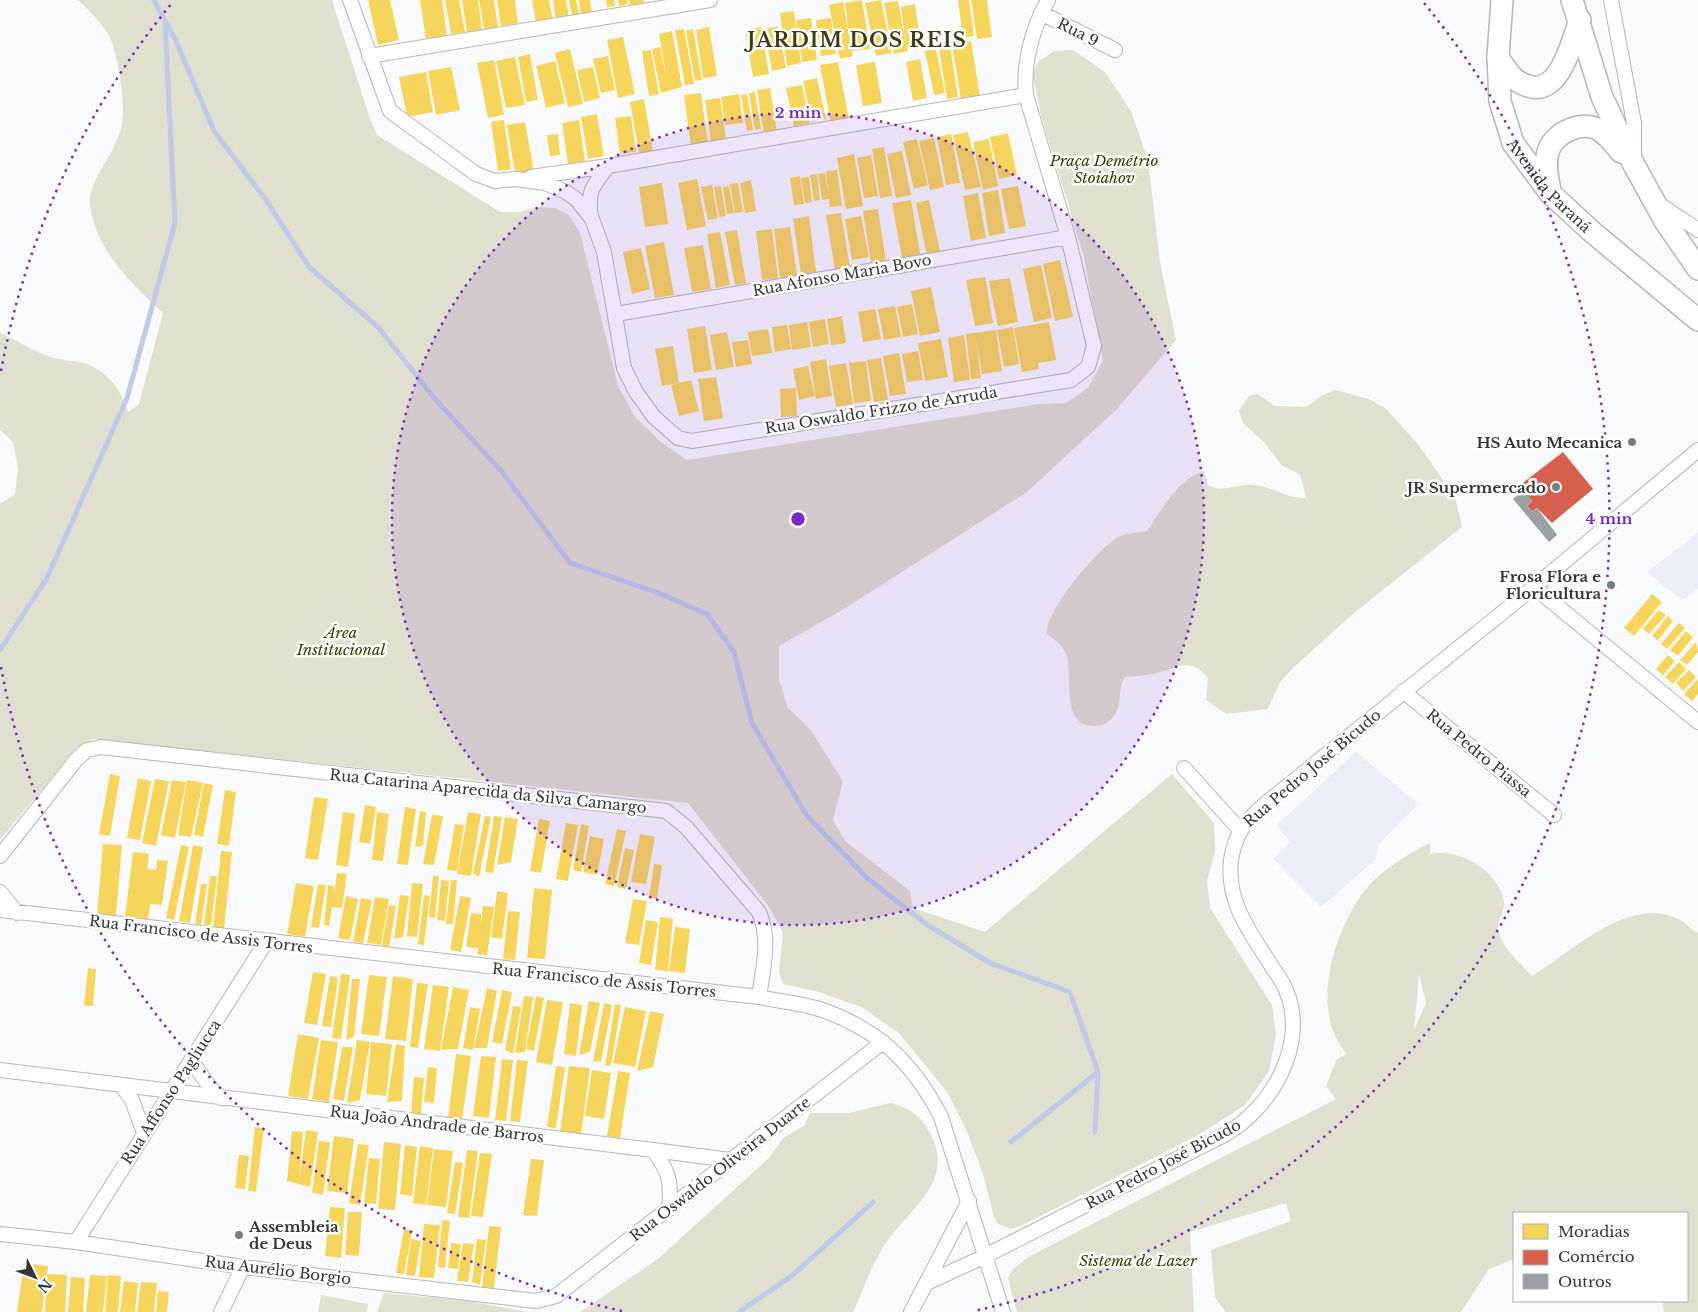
<svg xmlns="http://www.w3.org/2000/svg" width="1698" height="1312" font-family="'Libre Baskerville',serif">
<rect width="100%" height="100%" fill="#f8fafd"/>
<path fill="#eaeef8" d="M1698,533V589L1682,600L1647,572Z
M1356,752L1418,804L1378,845L1376,859L1321,907L1273,859L1290,842L1277,825Z"/>
<path fill="#e0e0d0" fill-rule="evenodd" d="M78,0H332L369,116L377,135L500,212H519L537,207L555,208L569,215L580,233L618,386L636,418L661,442L687,460L1039,404L1066,403L1088,388L1103,361L1084,257L1042,119L1034,82L1033,71L1039,61L1054,51L1073,50L1105,72L1131,111L1148,160L1160,262L1176,340L1117,409L1027,492L844,609L779,646V680L788,708L810,729L843,781L833,820L845,841L910,891L913,908L985,932L1172,774L1214,823L1215,852L1207,881L1210,908L1272,1005L1276,1035L1269,1071L1245,1105L1200,1134L1027,1223L1011,1229L998,1224L994,1217L983,1174L966,1129L947,1092L899,1033L861,1007L819,992L783,984L779,973L783,933L770,908L688,803L93,739L76,748L0,840V504L15,494L18,469L13,442L0,430V333C16,339 29,349 45,355C60,361 75,360 87,364C108,372 122,391 128,412L139,404L163,313C131,283 96,251 90,205C88,187 105,164 113,149C116,142 121,132 122,124C126,104 118,52 108,34C100,21 89,10 78,0Z
M1335,390L1369,399L1385,408L1418,444L1445,483L1453,487L1462,527L1354,613L1295,666L1280,682L1268,709L1226,714L1206,700L1208,678C1190,656 1179,668 1156,673C1146,676 1135,676 1125,677C1117,689 1123,704 1114,716C1109,723 1102,726 1095,726C1060,727 1073,678 1067,657C1064,646 1055,640 1047,634C1044,613 1098,548 1117,538C1125,533 1138,533 1147,531C1162,510 1177,479 1204,471L1208,485C1226,494 1236,483 1253,485C1272,486 1287,499 1306,498L1300,474L1282,466L1265,443L1243,423L1239,411L1249,396L1257,394L1275,406L1306,407L1321,396Z
M1430,843V854C1459,848 1498,870 1504,901C1506,911 1496,921 1498,931C1504,951 1519,961 1532,976C1570,953 1628,896 1676,918C1684,921 1690,929 1698,933V1312H1664L1662,1301H1687V1213H1514V1259L1489,1269L1461,1312H1225L1215,1297L1211,1250L1291,1221L1286,1203L1190,1232L1194,1312H1017L1008,1278L1013,1269L1030,1256L1336,1099L1326,1086L1337,1059L1347,1054C1308,1011 1334,931 1365,890C1381,870 1408,854 1430,843ZM1419,974L1426,1003L1414,1030Z
M890,1103C908,1107 919,1114 929,1131C959,1184 904,1211 882,1249C870,1269 863,1291 853,1312H580L658,1259L769,1158L783,1138L804,1126L810,1113H849Z
M384,1293L468,1301L528,1312H377Z
M321,1295L368,1304L367,1312H318Z"/>
<path fill="#f6d55c" d="M368,0H390L399,40L378,45Z
M420,0H442L447,36L426,39Z
M445,0H459L465,32L451,34Z
M462,0H478L482,30L467,33Z
M479,0H494L498,27L484,29Z
M497,0H515L518,23L501,26Z
M532,0H549L553,20L536,23Z
M553,0H566L569,18L556,20Z
M569,0H576L579,14L572,15Z
M579,0H590L592,14L581,16Z
M606,0H614L615,6L607,7Z
M618,0H627L628,4L619,6Z
M629,0H643L644,3L630,5Z
M862,0L870,49L852,51L853,56L840,59L829,5L843,2L850,41L845,3Z
M881,0L892,53L876,56L865,3Z
M958,0H969L974,36L963,38Z
M971,0H987L992,37L977,39Z
M898,1L905,39L901,7L915,4L921,46L907,48L908,51L894,54L884,3Z
M794,11L801,63L787,66L780,13Z
M811,18L817,60L802,62L796,20Z
M831,18L836,54L821,56L816,20Z
M778,26L786,68L772,71L765,29Z
M709,27L717,76L703,78L696,30Z
M761,27L769,74L753,77L745,30Z
M684,29L694,84L685,85L675,30Z
M693,29L702,80L695,81L686,31Z
M672,31L682,87L661,93L652,49L660,47L666,74L659,34Z
M623,37L635,94L618,98L607,40Z
M971,41L980,96L961,99L952,44Z
M950,46L958,97L947,99L939,48Z
M570,49L583,104L568,107L555,53Z
M936,49L945,93L934,95L925,51Z
M651,50L659,94L649,96L642,51Z
M530,54L538,100L526,102L518,57Z
M608,56L615,90L601,93L593,59Z
M515,57L525,105L506,108L496,61Z
M920,59L927,98L913,101L906,62Z
M494,60L504,115L488,118L477,63Z
M555,61L565,103L546,108L536,66Z
M838,62L849,120L831,124L820,65Z
M875,62L882,103L863,106L856,65Z
M451,67L460,110L436,115L428,71Z
M593,67L600,98L584,102L577,70Z
M426,72L433,112L407,117L399,77Z
M817,78L826,119L812,122L803,81Z
M802,85L810,123L794,126L786,88Z
M770,88L777,132L764,134L757,90Z
M755,92L761,129L755,130L749,93Z
M701,93L708,144L691,146L684,95Z
M739,94L743,123L725,125L721,97Z
M747,94L753,130L747,131L741,95Z
M720,98L726,139L711,141L705,100Z
M644,99L653,151L639,153L630,102Z
M597,114L604,156L588,159L581,117Z
M631,116L636,152L620,154L615,118Z
M504,120L511,169L498,171L491,122Z
M579,120L585,161L568,164L562,123Z
M525,122L534,171L515,174L507,125Z
M968,132L981,187L965,190L953,135Z
M1008,133L1017,175L999,179L990,137Z
M558,134L560,155L550,156L547,135Z
M951,134L960,183L946,185L937,137Z
M934,138L944,187L930,190L919,141Z
M917,139L928,185L914,189L903,142Z
M989,139L998,186L983,190L973,142Z
M884,147L892,196L880,198L872,149Z
M902,151L911,195L896,198L887,154Z
M854,154L863,206L846,209L837,158Z
M871,155L878,196L864,198L857,158Z
M837,170L842,206L830,207L829,199L822,200L818,174L825,173L828,193L826,171Z
M817,174L820,200L814,201L810,175Z
M800,176L804,204L794,205L790,178Z
M809,177L812,202L805,203L801,178Z
M697,179L706,226L687,230L678,183Z
M751,180L756,211L745,213L740,183Z
M662,183L668,224L645,227L639,187Z
M738,183L743,212L735,213L730,184Z
M712,185L718,218L708,220L701,187Z
M721,186L726,216L719,217L714,187Z
M729,186L734,213L727,214L723,187Z
M1018,186L1026,226L1009,229L1001,189Z
M998,190L1005,233L989,236L982,193Z
M978,193L986,238L971,241L963,196Z
M911,200L920,254L902,258L892,203Z
M929,200L940,252L927,256L916,203Z
M878,209L886,262L871,264L863,211Z
M841,213L850,268L835,270L826,215Z
M809,216L816,272L801,274L793,219Z
M861,216L869,257L852,260L845,219Z
M790,227L797,275L780,278L774,229Z
M772,229L778,278L762,280L756,231Z
M737,230L746,283L735,285L725,232Z
M720,232L730,285L716,288L707,234Z
M664,242L674,295L655,298L645,246Z
M703,245L711,289L692,292L684,248Z
M641,248L650,289L632,294L623,252Z
M1060,260L1073,317L1055,321L1043,264Z
M1041,265L1052,318L1034,322L1023,269Z
M985,277L993,323L975,326L966,280Z
M1010,278L1018,322L998,326L989,281Z
M931,287L940,332L920,336L911,291Z
M912,304L918,334L903,337L897,307Z
M895,306L901,337L884,340L878,309Z
M875,309L881,339L863,342L858,312Z
M842,316L846,343L831,345L827,319Z
M825,319L829,344L813,347L809,322Z
M807,322L811,347L792,350L789,325Z
M1049,322L1056,360L1038,363L1039,369L1022,372L1014,328Z
M787,325L791,349L775,352L772,327Z
M705,326L712,370L694,373L687,329Z
M1013,327L1019,364L1004,367L997,330Z
M768,329L772,353L752,356L748,332Z
M996,330L1002,371L982,374L976,338L981,378L971,379L966,334Z
M727,332L734,367L716,370L710,335Z
M964,335L970,380L954,382L948,338Z
M941,339L948,377L925,381L918,343Z
M748,340L752,364L736,367L732,342Z
M673,346L679,383L662,386L655,349Z
M918,351L923,380L907,382L902,354Z
M899,353L906,394L890,396L883,356Z
M881,358L888,400L874,402L867,360Z
M826,359L832,396L816,399L810,362Z
M866,361L871,401L854,403L849,363Z
M846,363L853,404L836,407L829,366Z
M808,366L815,396L799,400L793,369Z
M716,377L723,418L704,421L698,379Z
M691,380L699,411L679,416L671,385Z
M796,388L797,416L781,417L780,389Z
M1652,594L1662,602L1634,636L1624,628Z
M1659,610L1666,615L1649,634L1643,629Z
M1668,616L1673,621L1658,640L1652,636Z
M1679,623L1685,628L1667,649L1661,644Z
M1686,631L1693,637L1678,656L1670,650Z
M1696,642L1698,652L1687,665L1680,660Z
M1668,655L1675,661L1663,675L1656,669Z
M1679,662L1686,669L1673,684L1665,677Z
M1689,670L1696,677L1683,691L1676,683Z
M1698,679V694L1692,701L1684,694Z
M110,774L120,776L110,836L99,834Z
M138,778L151,781L140,840L127,838Z
M155,779L169,781L156,846L142,843Z
M172,780L186,782L175,838L161,835Z
M187,780L203,783L191,837L178,835Z
M204,783L213,785L203,837L194,835Z
M225,790L236,792L229,846L217,844Z
M314,797L328,799L318,860L305,858Z
M365,805L376,807L370,844L359,842Z
M405,807L416,809L408,865L397,864Z
M420,811L426,812L423,846L415,847Z
M343,812L355,814L348,867L336,865Z
M377,812L389,814L383,861L372,860Z
M468,812L481,814L471,876L457,874Z
M432,815L443,816L434,865L423,864Z
M485,816L491,817L479,877L473,873Z
M494,816L502,817L493,873L485,872Z
M505,817L518,819L511,862L497,865Z
M539,819L550,821L541,873L530,871Z
M566,823L578,825L568,881L556,879Z
M455,824L464,825L457,871L447,870Z
M581,824L589,826L581,872L573,870Z
M617,829L626,831L614,886L605,884Z
M640,834L655,837L646,884L631,882Z
M590,836L604,839L597,875L583,872Z
M103,844L122,845L116,916L97,915Z
M181,845L189,847L174,920L166,918Z
M193,845L203,847L190,923L179,921Z
M625,848L634,850L626,889L617,887Z
M221,851L232,852L224,929L213,928Z
M133,852L149,854L147,869L156,870L157,860L168,861L162,905L150,904L148,919L125,916Z
M654,864L662,865L657,899L649,898Z
M337,873L347,874L342,908L332,907L329,926L324,925L328,885L334,886V894Z
M210,876H217L211,925H204Z
M433,876H439L435,918L429,917Z
M441,880L449,881L445,921L437,920Z
M451,880H457L453,924H446Z
M296,883L314,886L305,937L287,934Z
M412,883L423,884L417,937L407,936Z
M201,884H207L201,925L195,924Z
M318,884L326,885L319,928L311,927Z
M534,888L552,890L545,959L527,958Z
M497,891L508,893L502,939L491,937Z
M400,895L409,896L403,937L394,939Z
M424,895L430,896L424,945L418,944Z
M346,896L358,899L350,940L338,938Z
M460,896L471,898L461,952L450,950Z
M375,897L389,899L381,945L367,943Z
M361,898L372,900L363,943L353,942Z
M633,899L647,901L639,945L625,943Z
M389,905L396,906L389,947L382,945Z
M483,906L494,907L487,956L477,954L478,948L466,947L471,913L481,914V924Z
M508,911L520,912L515,960L503,959Z
M660,917L673,919L668,971L655,970Z
M646,920L658,922L651,965L639,963Z
M675,927L690,929L685,973L669,971Z
M88,968L96,969L93,1006H84Z
M313,972L326,974L317,1025L304,1023Z
M341,974L350,975L341,1039L332,1038Z
M369,975L387,977L379,1036L361,1034Z
M330,976L338,978L331,1027L322,1026Z
M393,976L413,979L406,1041L385,1039Z
M352,979H360L354,1037L346,1040Z
M417,983L428,984L418,1048L410,1047Z
M433,985L449,987L440,1051L424,1049Z
M453,987L469,990L458,1049L441,1050Z
M487,988L497,991L487,1048H474Z
M502,990L512,992L502,1044L492,1042Z
M524,996L533,997L525,1052L515,1053Z
M536,996L544,998L534,1051L526,1049Z
M547,1000L563,1002L552,1065L536,1062Z
M589,1001L600,1003L590,1052L579,1055Z
M570,1003L582,1005L576,1056L564,1054Z
M604,1003L612,1005L601,1062L593,1061Z
M615,1004L621,1005L611,1065L605,1066Z
M513,1006L521,1007L513,1054L505,1050Z
M470,1007L480,1009L473,1050L463,1048Z
M625,1007L646,1011L635,1067L613,1063Z
M650,1011L664,1014L653,1067L637,1071Z
M298,1034L319,1038L308,1099L288,1096Z
M321,1040L338,1042L329,1102L312,1099Z
M357,1040L370,1042L360,1100L347,1103Z
M371,1042L392,1044L386,1096L366,1094Z
M396,1044L405,1046L402,1101L387,1102Z
M342,1047H353L344,1101L333,1099Z
M456,1054L471,1056L462,1120L448,1118Z
M481,1056L496,1057L489,1118L473,1116Z
M502,1059L513,1060L506,1121L495,1120Z
M517,1060L528,1061L520,1122L510,1121Z
M556,1066L565,1067L556,1128L547,1127Z
M569,1066L590,1068L581,1135L560,1132Z
M428,1067L437,1068L434,1103L424,1102Z
M592,1070L611,1073L604,1119L585,1116Z
M618,1071L630,1073L620,1138L607,1136Z
M414,1077L424,1078L421,1114H411Z
M255,1127L264,1128L256,1192L248,1191Z
M306,1130L318,1132L310,1187L287,1181L292,1131L303,1132L299,1180Z
M334,1136L354,1139L347,1193L327,1191Z
M319,1141L330,1142L323,1195L312,1193Z
M384,1142L401,1144L395,1210L378,1209Z
M358,1144L369,1145L360,1205L349,1203Z
M405,1145L417,1147L412,1196L400,1194Z
M420,1146L433,1148L426,1205L413,1203Z
M434,1149L453,1151L446,1207L427,1205Z
M467,1150L478,1151L469,1218L458,1217Z
M480,1153L492,1154L483,1217L471,1216Z
M239,1155L249,1156L245,1189L235,1188Z
M369,1158L380,1159L376,1204L364,1203Z
M531,1159L544,1160L537,1216L523,1215Z
M455,1162L463,1163L455,1214L447,1213Z
M330,1207L345,1208L341,1258L325,1256Z
M348,1212H362L359,1256L345,1255Z
M442,1220L450,1221L445,1268L438,1267Z
M424,1224L440,1225L434,1278L419,1277Z
M489,1226L501,1227L494,1288L482,1287Z
M404,1229L412,1231L404,1274L396,1273Z
M411,1239L421,1241L415,1276L406,1275Z
M477,1239L486,1240L480,1285L472,1282Z
M451,1243L461,1244L458,1269L448,1268Z
M463,1243L474,1244L468,1282L457,1281Z
M24,1263L48,1266L42,1312H17Z
M47,1274L67,1275L65,1312H45Z
M90,1275L107,1276L103,1312H86Z
M108,1275L121,1276L118,1312H105Z
M71,1277L85,1278L83,1312H68Z
M124,1281L138,1283L135,1312H120Z
M141,1282L157,1283L154,1312H137Z
M158,1291L169,1292L167,1312H156Z"/>
<path fill="#d6604d" d="M1563,452L1593,489L1552,523L1537,508L1532,511L1527,506L1532,501L1520,485Z"/>
<g fill="none" stroke-linecap="round" stroke-linejoin="round">
<path stroke="#bfcae7" stroke-width="5" d="M154,0L176,41L214,131L266,200L309,267L378,327L435,399L502,472L570,563L656,592L707,614L734,652L752,723L807,816L868,879L926,924L990,963L1070,992L1098,1072L1095,1132
M0,650L47,578L127,398L175,223L165,23
M1011,1142L1098,1072
M739,1312L793,1275L873,1202"/>
</g>
<path fill="#9c9fa7" d="M1524,490L1532,501L1527,506L1532,511L1537,508L1557,535L1549,542L1513,499Z"/>
<g fill="none" stroke-linecap="round" stroke-linejoin="round">
<defs>
<path id="minor" d="M350,0L390,111L476,174L495,181L516,179L545,183L566,192L576,199L592,219L604,252L624,368L636,392L654,417L678,438L692,441L1071,380L1088,367L1094,346L1068,237L1026,95C1023,63 1032,29 1048,0
M1611,0L1634,123V157
M1041,13L1115,50
M369,56L710,0
M531,177L608,166L1026,95
M1659,204L1698,230
M591,218C587,191 592,187 608,166
M616,314L1068,237
M1534,587L1698,722
M1403,691L1554,815
M1184,768L1239,829
M0,856L76,760L87,750L101,747L666,811L686,827L759,912C771,939 763,968 759,997
M0,892L17,913
M0,910L759,997C778,1001 798,1003 816,1008C876,1027 913,1062 941,1117L1003,1312
M191,1060L209,1086L221,1098
M0,1070L653,1150
M121,1085L132,1100L144,1133
M669,1209C672,1183 669,1171 653,1150L730,1160
M0,1234L76,1242L243,1267L536,1301L556,1296L883,1042
M76,1242L266,942
M927,1283L985,1256L1224,1135C1271,1109 1309,1044 1286,990C1283,982 1277,974 1272,967C1251,933 1226,903 1231,860C1235,834 1245,821 1265,804L1534,587L1698,450
M221,1312L243,1267
M911,1312L969,1201"/>
<g id="primary">
<path id="s1" d="M1502,0L1498,57L1500,101L1513,143L1550,193L1591,231L1698,320"/>
<path d="M1572,0L1602,97L1634,165L1665,221L1698,269"/>
<path d="M1498,57C1507,71 1512,81 1528,86C1560,97 1572,41 1580,20"/>
<path d="M1550,191C1548,178 1544,165 1548,152C1553,132 1585,118 1602,132C1609,137 1615,145 1621,152"/>
</g>
</defs>
<use href="#minor" stroke="#b5b7ba" stroke-width="16"/>
<use href="#primary" stroke="#b5b7ba" stroke-width="24"/>
<use href="#minor" stroke="#fefeff" stroke-width="14"/>
<use href="#primary" stroke="#fefeff" stroke-width="21"/>
</g>
<circle cx="798" cy="519" r="406" fill="#7b2cbf" fill-opacity=".12"/>
<g fill="none" stroke="#7b2cbf" stroke-width="2.5" stroke-dasharray="2.5 5">
<circle cx="798" cy="519" r="406"/>
<path d="M622 1311A811 811 0 0 1 1 667M1 371A811 811 0 0 1 172 3M1424 3A811 811 0 0 1 974 1311"/>
</g>
<g fill="#797b7f" stroke="#fff" stroke-width="2">
<circle cx="1632" cy="442" r="5"/>
<circle cx="1556" cy="487" r="5"/>
<circle cx="1611" cy="585" r="5"/>
<circle cx="239" cy="1235" r="5"/>
</g>
<g text-anchor="middle" dominant-baseline="central" stroke-width="5" stroke-linejoin="round" paint-order="stroke">
<g font-size="15" fill="#34363b" stroke="#fff">
<text transform="translate(1078 32) rotate(27)">Rua 9</text>
<text stroke="none"><textPath href="#s1" startOffset="201">Avenida Paraná</textPath></text>
<text transform="translate(842 275) rotate(-10)">Rua Afonso Maria Bovo</text>
<text transform="translate(881 410) rotate(-9)">Rua Oswaldo Frizzo de Arruda</text>
<text transform="translate(1479 753) rotate(39)">Rua Pedro Piassa</text>
<text transform="translate(1312 768) rotate(-40)">Rua Pedro José Bicudo</text>
<text transform="translate(488 791) rotate(6)">Rua Catarina Aparecida da Silva Camargo</text>
<text transform="translate(201 934) rotate(7)">Rua Francisco de Assis Torres</text>
<text transform="translate(604 980) rotate(6)">Rua Francisco de Assis Torres</text>
<text transform="translate(171 1092) rotate(-57)">Rua Affonso Pagliucca</text>
<text transform="translate(437 1124) rotate(7)">Rua João Andrade de Barros</text>
<text transform="translate(1163 1164) rotate(-28)">Rua Pedro José Bicudo</text>
<text transform="translate(720 1169) rotate(-38)">Rua Oswaldo Oliveira Duarte</text>
<text transform="translate(278 1270) rotate(7)">Rua Aurélio Borgio</text>
</g>
<g font-size="15" font-style="italic" fill="#3e3900" stroke="#fff">
<text x="1104" y="160">Praça Demétrio<tspan x="1104" dy="17">Stoiahov</tspan></text>
<text x="341" y="632">Área<tspan x="341" dy="17">Institucional</tspan></text>
<text x="1138" y="1260">Sistema de Lazer</text>
</g>
<g font-size="15" font-weight="bold" fill="#34363b" stroke="#fff" text-anchor="end">
<text x="1622" y="442">HS Auto Mecanica</text>
<text x="1546" y="487">JR Supermercado</text>
<text x="1601" y="576">Frosa Flora e<tspan x="1601" dy="17">Floricultura</tspan></text>
<text x="249" y="1226" text-anchor="start">Assembleia<tspan x="249" dy="17">de Deus</tspan></text>
</g>
<g font-size="20" font-weight="bold" letter-spacing="1" fill="#3f3b12" stroke="#fff">
<text x="857" y="40">JARDIM DOS REIS</text>
</g>
</g>
<circle cx="798" cy="519" r="8" fill="#7b2cbf" stroke="#fff" stroke-width="2.5"/>
<g font-size="15" text-anchor="middle" font-weight="bold" fill="#7b2cbf" stroke="#fff" stroke-width="5" stroke-linejoin="round" paint-order="stroke">
<text x="798" y="118">2 min</text>
<text x="1609" y="524">4 min</text>
</g>
<rect x="1513" y="1212" width="175" height="90" fill="#ffffff" stroke="#aeafb1"/>
<rect x="1523" y="1224" width="25" height="15" fill="#f6d55c" stroke="#aeafb1"/>
<text x="1558" y="1237" font-size="15" fill="#34363b">Moradias</text>
<rect x="1523" y="1250" width="25" height="15" fill="#d6604d" stroke="#aeafb1"/>
<text x="1558" y="1262" font-size="15" fill="#34363b">Comércio</text>
<rect x="1523" y="1274" width="25" height="15" fill="#9c9fa7" stroke="#aeafb1"/>
<text x="1558" y="1287" font-size="15" fill="#34363b">Outros</text>
<g transform="translate(35 1277) rotate(132)" stroke="#ffffff" stroke-width="4" paint-order="stroke">
<path d="M0-4L9 19L0 12L-9 19Z" fill="#34363b"/>
<text y="-8" font-size="14" font-weight="bold" text-anchor="middle" fill="#34363b">N</text>
</g>
</svg>
